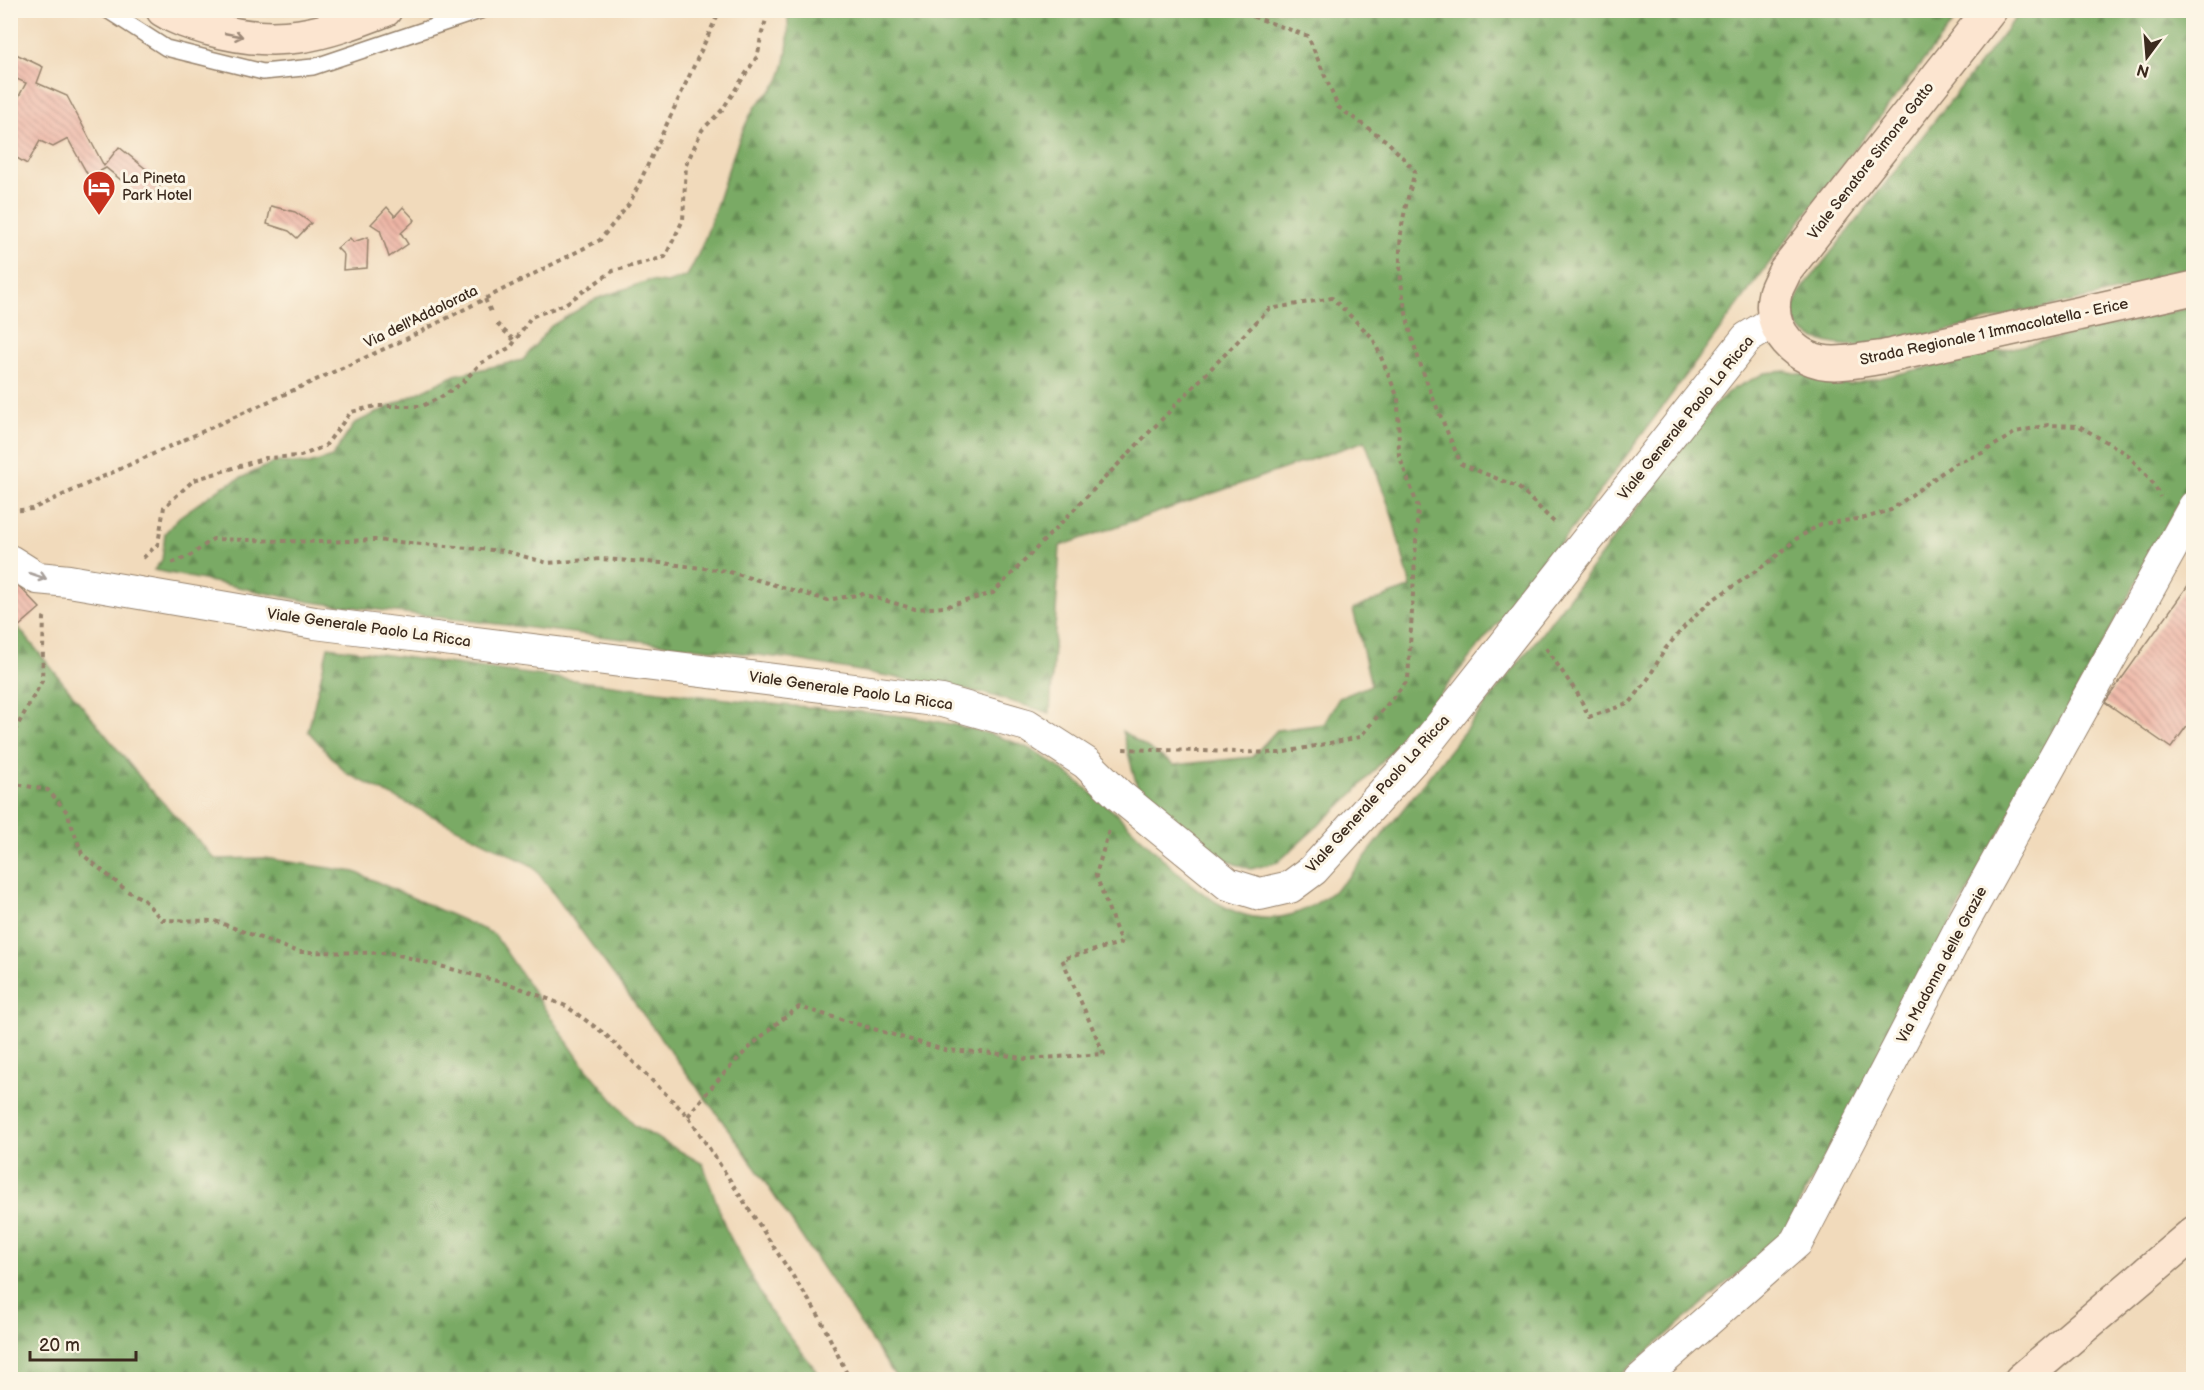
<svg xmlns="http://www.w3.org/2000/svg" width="2204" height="1390" font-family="'Balsamiq Sans',sans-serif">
<defs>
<pattern id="forest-firs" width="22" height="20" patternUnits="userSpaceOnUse" patternTransform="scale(1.5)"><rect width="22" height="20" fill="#7aaa65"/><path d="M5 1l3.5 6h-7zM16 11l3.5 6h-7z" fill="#658b53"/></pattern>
<pattern id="building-back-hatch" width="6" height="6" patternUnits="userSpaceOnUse" patternTransform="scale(1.5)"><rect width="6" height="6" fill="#eeb5a5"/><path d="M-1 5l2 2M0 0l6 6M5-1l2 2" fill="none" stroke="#c29386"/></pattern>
</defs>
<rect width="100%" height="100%" fill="#fcf5e5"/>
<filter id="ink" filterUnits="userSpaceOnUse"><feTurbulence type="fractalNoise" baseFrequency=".0167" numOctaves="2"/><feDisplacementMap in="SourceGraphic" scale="12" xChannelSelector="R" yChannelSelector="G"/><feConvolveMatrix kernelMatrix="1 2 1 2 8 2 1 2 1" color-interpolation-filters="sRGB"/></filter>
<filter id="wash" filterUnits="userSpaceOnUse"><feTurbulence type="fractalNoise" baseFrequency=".008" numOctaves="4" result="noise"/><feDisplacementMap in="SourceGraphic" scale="24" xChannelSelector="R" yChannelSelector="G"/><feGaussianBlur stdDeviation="1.35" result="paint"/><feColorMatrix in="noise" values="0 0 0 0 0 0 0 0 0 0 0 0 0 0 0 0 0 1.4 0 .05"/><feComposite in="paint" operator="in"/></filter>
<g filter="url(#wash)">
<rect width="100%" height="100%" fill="#f1dabb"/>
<path fill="url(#forest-firs)" stroke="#5a6a42" stroke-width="1.5" d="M787,11H1962L1831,180L1554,553L1429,708L1355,792L1278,862L1251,869L1235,864L1205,848L1160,811L1137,786L1122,731L1174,765L1252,757L1277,730L1324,724L1339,698L1371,685L1353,609L1411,587L1391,512L1365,441L1060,546L1050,713L983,693L792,659L311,602L154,570L162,560L165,533L179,517L222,487L275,462L309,464L332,457L355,423L455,375L523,360L551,326L596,299L648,281L667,283L687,276C716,227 725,160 753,110C760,98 774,92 780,78C788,59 790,31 787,11Z
M2021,11H2193V270C2124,292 2052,306 1981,322C1948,330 1912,342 1879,345C1844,348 1773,344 1800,292Z
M2193,307V477L1782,1235L1616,1379H897L740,1145L533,866L346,773L308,731L328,647C473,666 617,688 763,703C849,712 937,712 1019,744C1049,756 1102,800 1126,823C1196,890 1258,969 1351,875L1542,633L1717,402L1733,389L1765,373L1786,371L1849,385Z
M18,627L144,782L215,859L264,858L355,872L494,934L579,1059L634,1125L703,1164L726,1229L769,1310L823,1379L11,1378L10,634Z"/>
<g id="blocks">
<path fill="url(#building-back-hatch)" d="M16,54L43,67L37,83L67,96L104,166L119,147L163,183L147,201L106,168L89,177L68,139L53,147L40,141L27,164L10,154V113L26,83L10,76V67Z
M271,206L295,212L311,223L297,238L289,231L267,224Z
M387,207L395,216L403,207L415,220L401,233L408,244L389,257L380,230L371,224Z
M368,237L367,268L343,270L344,255L337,248L350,238L353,242Z
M10,577L40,608L10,634Z
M2194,577V716L2171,748L2105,702Z"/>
</g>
</g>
<g filter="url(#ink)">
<use href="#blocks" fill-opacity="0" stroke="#96826c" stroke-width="1.5"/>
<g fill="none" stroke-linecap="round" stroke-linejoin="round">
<defs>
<path id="lane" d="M107,10L166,48L263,72L313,67L483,10"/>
<path id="street" d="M10,561L37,578L69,581L315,623L942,701L1027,725L1086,763L1120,796L1228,884L1260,894L1290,887L1313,870L1419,753L1747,338L1775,321
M1640,1380L1797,1242L1963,923L2194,507"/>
<path id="secondary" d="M163,10C178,20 193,24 210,29C279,48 321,35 385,10
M1990,10L1785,271C1782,278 1777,286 1775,293C1766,330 1797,363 1834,363C1850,363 1868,359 1884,357L2194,288
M2021,1380L2194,1233"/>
</defs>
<use href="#lane" stroke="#96826c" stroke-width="18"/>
<use href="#street" stroke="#96826c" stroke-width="34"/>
<use href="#secondary" stroke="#96826c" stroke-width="36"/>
<path stroke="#96826c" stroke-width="4" stroke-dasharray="4.5 4.5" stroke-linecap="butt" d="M1247,10L1254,17L1308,36L1338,107L1388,142L1415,171C1410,191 1403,213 1401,234C1393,315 1430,391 1461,464L1518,487L1556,524
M485,299L491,312
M497,324L515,341
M10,511L32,509L406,339L600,240L630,203L720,10
M143,558L158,544L164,507L194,480L266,458L301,456L325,446L351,412L376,406H422L441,397L462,383L481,363L511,347L531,317L565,304L613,271L665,257L683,220L686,165L702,130L722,110L758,55L761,36L769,10
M172,563L190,556L213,539L319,542L375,540L504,551L548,563L601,559L662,563L726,571L827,600L862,594L915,609L944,607L993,593L1269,309L1332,298L1373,338L1398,398L1399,455L1418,507L1408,680L1360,737L1280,753L1119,749
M1546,648L1579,696L1589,717L1630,703L1648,679L1665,649L1685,626L1711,601L1768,563L1796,539L1821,524L1865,518L1891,510L1954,464L1982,453L2016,432L2048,425L2079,426L2127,454L2154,484L2160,497
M10,739L42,681L44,618L46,614
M10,783L48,790L67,812L82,854L127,891L143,899L162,920L215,921L298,952L391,953L512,985L566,1006L605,1034L688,1116L819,1316L850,1380
M688,1116C721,1074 755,1038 799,1007L945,1050L994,1053L1026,1059L1104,1054L1062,959L1121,943L1096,875L1109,830"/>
<use href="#lane" stroke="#fff" stroke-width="15"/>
<use href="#street" stroke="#fff" stroke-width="32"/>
<use href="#secondary" stroke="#fce5d0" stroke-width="33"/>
</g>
<defs><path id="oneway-shaft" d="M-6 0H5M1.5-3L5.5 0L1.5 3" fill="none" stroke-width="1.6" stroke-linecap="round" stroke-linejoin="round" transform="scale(1.5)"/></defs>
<use stroke="#9c8877" href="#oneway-shaft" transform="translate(234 35) rotate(11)"/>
<use stroke="#a79f9a" href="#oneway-shaft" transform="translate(38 576) rotate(19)"/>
</g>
<defs>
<symbol id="hotel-pin" viewBox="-11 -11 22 30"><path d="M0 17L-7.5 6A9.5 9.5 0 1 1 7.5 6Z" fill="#c8321e" stroke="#fcf5e5"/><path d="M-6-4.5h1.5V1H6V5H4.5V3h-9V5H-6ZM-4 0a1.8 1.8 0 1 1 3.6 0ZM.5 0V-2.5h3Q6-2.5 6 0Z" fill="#fff"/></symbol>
</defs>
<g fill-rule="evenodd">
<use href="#hotel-pin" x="80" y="168" width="38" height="52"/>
</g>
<g text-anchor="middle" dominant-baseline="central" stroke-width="6" stroke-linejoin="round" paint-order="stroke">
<g font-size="15" fill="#3b2a1e" stroke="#fcf5e5">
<text transform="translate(1871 161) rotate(-52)">Viale Senatore Simone Gatto</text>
<text transform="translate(421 317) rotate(-26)">Via dell'Addolorata</text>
<text transform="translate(1994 332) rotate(-12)">Strada Regionale 1 Immacolatella - Erice</text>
<text transform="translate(1686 418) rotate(-51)">Viale Generale Paolo La Ricca</text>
<text transform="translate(369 628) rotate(8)">Viale Generale Paolo La Ricca</text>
<text transform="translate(851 691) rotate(8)">Viale Generale Paolo La Ricca</text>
<text transform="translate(1378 794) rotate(-48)">Viale Generale Paolo La Ricca</text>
<text transform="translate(1942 965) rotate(-62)">Via Madonna delle Grazie</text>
</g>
<g font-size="15" fill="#3b2a1e" stroke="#fcf5e5" text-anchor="start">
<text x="122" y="178">La Pineta<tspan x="122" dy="17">Park Hotel</tspan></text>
</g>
</g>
<rect width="2204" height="1390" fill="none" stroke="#fcf5e5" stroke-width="36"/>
<g transform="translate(2147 57) rotate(196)" stroke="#fcf5e5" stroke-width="4.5" paint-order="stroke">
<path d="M0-4.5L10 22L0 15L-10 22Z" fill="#3b2a1e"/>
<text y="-9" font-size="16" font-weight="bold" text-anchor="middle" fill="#3b2a1e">N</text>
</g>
<path d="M30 1351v9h106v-9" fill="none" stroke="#3b2a1e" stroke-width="3"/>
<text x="39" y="1351" font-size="18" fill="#3b2a1e" stroke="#fcf5e5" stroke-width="4.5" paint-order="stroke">20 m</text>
</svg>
